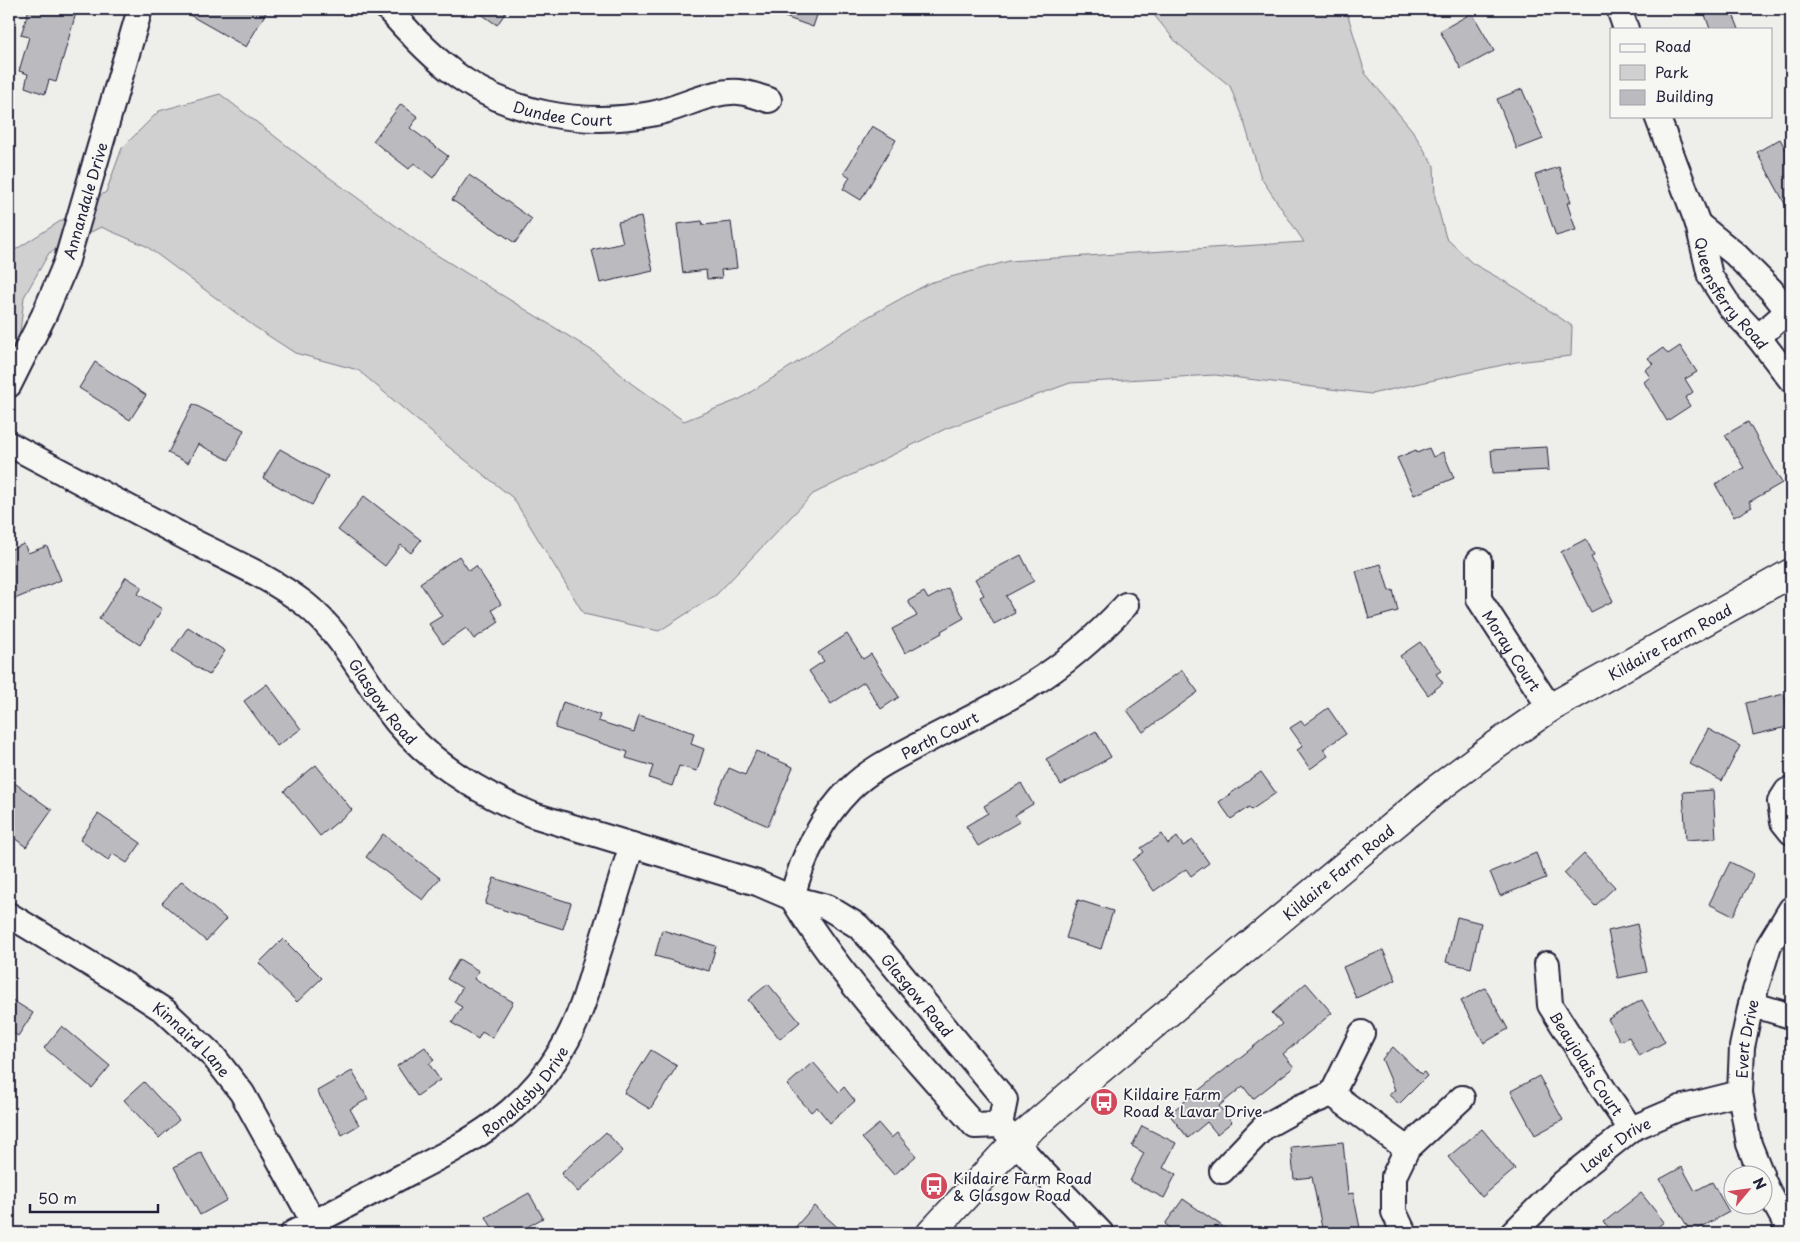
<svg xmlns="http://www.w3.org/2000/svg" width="1800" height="1242" font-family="'Playpen Sans',sans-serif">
<rect width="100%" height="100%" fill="#eeeeeb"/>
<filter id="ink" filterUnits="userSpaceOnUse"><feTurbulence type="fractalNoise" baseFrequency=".02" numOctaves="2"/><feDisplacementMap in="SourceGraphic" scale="10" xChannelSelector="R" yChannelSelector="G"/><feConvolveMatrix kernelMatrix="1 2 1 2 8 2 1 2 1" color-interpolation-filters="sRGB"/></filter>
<g filter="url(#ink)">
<path fill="#d0d0d1" stroke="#797986" d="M1149,9H1346L1365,73L1412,130L1434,166L1435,197L1446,238L1472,263L1518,289L1572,326L1571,356L1516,362L1371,394L1215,375L1070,383L945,429L813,494L716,595L659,631L584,614L513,498L445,444L358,370L295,353L255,327L146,246L101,227L49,253L24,297L18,351L9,369V225L15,250L106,192L122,148L159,111L220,94L308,162L432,252L596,353L632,384L684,421L740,399L866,318L929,283L1009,261L1304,242L1261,178L1245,125L1230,86L1177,43Z"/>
<path fill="#bbbbbf" stroke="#22223b" d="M29,9H62L76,13L56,82L49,80L45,94L25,87L28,74L19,71L29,37L21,35Z
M179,9H268L246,47Z
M474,9H508L497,25Z
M768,9H819L813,27L768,11Z
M1703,9H1731L1739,29H1710Z
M1472,13L1494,51L1461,69L1440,31Z
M1522,89L1543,139L1517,149L1497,99Z
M401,104L418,117L410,128L448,156L433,178L414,163L409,169L373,141Z
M872,126L896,140L861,200L843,189L850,177L844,173Z
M1780,139L1791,159V215L1757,152Z
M1559,167L1571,202L1567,203L1576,230L1556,236L1535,175Z
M469,175L532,219L515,243L452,200Z
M641,217L653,271L600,283L592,250L623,243L618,222Z
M702,221L703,225L731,222L737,268L721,270L722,278L707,279L706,270L683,273L677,224Z
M1680,346L1697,372L1685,379L1693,392L1685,398L1690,406L1667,421L1644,382L1650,377L1645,370L1653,364L1648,358L1663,348L1668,354Z
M95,362L146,395L130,420L79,388Z
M193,404L244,430L229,460L198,444L188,463L168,453Z
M1748,422L1782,483L1749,502L1752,507L1734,517L1715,484L1744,468L1725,435Z
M1547,447L1549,470L1493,473L1491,450Z
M1429,448L1433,457L1443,452L1454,478L1414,495L1397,458L1416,450L1417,453Z
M280,449L328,476L312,505L263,478Z
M364,496L421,540L411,553L401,545L385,566L338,530Z
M1586,539L1594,555L1591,557L1613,601L1591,612L1561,552Z
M24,544L28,553L47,546L61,580L12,600L9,593V550Z
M1021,555L1034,581L1006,596L1015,613L994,624L980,597L984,595L975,579Z
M459,556L469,571L476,566L501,604L492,610L499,622L474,639L466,628L443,644L429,624L442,616L420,583Z
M1381,564L1389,591L1393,590L1398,611L1369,619L1356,571Z
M126,577L142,587L138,594L162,609L140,645L99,619Z
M948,588L964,618L941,631L942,633L905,653L892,629L917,616L908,601L924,592L928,599Z
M188,627L225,651L209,675L172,651Z
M847,634L863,659L871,654L899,697L881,709L864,682L831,704L809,671L824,661L818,653Z
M1420,642L1441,671L1436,674L1443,683L1428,695L1400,656Z
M1182,670L1198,692L1143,732L1127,710Z
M267,684L301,729L277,746L244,701Z
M1784,694L1791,726L1753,735L1746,703Z
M563,702L600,715L598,721L634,732L639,715L694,733L691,744L704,749L697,771L679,766L672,786L649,778L653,766L626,758L628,752L555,728Z
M1328,708L1346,734L1323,749L1328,756L1310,769L1297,750L1303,746L1290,728L1301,721L1304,725Z
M1708,729L1740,746L1722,781L1690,764Z
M1096,731L1111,757L1061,785L1046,759Z
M756,751L793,767L768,826L714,802L729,768L745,775Z
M316,765L352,810L320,836L284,791Z
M1261,772L1276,793L1251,810L1249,807L1231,819L1219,802Z
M9,779L52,810L26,847L9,834Z
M1021,783L1033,804L1015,815L1019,822L978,846L966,826L988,813L984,806Z
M1713,790L1716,838L1686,840L1683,792Z
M98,814L141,843L127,863L113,854L108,860L80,840Z
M383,834L440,878L423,900L366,857Z
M1162,834L1168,844L1177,837L1183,846L1193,840L1209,863L1191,876L1186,869L1154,891L1133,860L1144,852L1141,848Z
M1536,853L1546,878L1500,896L1490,872Z
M1584,854L1615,887L1595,906L1564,873Z
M1730,862L1754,874L1733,916L1709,904Z
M494,878L571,903L563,929L485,904Z
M182,881L226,919L206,941L162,903Z
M1078,900L1113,911L1101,949L1066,938Z
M1457,917L1481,923L1471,968L1446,962Z
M1637,924L1647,972L1618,978L1608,931Z
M662,930L716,946L709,971L655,956Z
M283,939L322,978L297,1002L259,963Z
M1383,950L1396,980L1356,998L1343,967Z
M459,959L479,971L474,979L513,1002L492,1038L482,1032L478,1039L452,1023L462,1007L454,1002L462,988L447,979Z
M1306,983L1332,1013L1283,1054L1294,1067L1253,1099L1243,1086L1219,1106L1232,1122L1217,1134L1207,1122L1188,1138L1169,1114L1282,1024L1272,1013Z
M768,984L800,1022L780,1039L748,1000Z
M1485,988L1508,1029L1484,1043L1461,1001Z
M9,998L33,1013L18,1036L9,1030Z
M1642,1000L1665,1042L1639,1056L1629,1037L1620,1041L1608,1019Z
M62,1026L110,1066L92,1088L44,1048Z
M425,1047L434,1060L429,1064L440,1080L417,1096L397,1066Z
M1393,1047L1421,1074L1424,1072L1427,1076L1399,1104L1388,1094L1395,1090L1382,1059Z
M651,1050L677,1066L650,1109L624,1093Z
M813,1062L839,1092L844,1087L855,1101L830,1123L817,1107L811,1112L787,1085Z
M352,1071L368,1099L350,1109L359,1125L342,1135L317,1091Z
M1539,1076L1563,1120L1535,1135L1511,1091Z
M144,1082L179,1120L159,1138L124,1100Z
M879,1124L891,1138L897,1133L916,1156L894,1175L862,1138Z
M1142,1126L1176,1143L1163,1168L1176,1174L1164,1198L1130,1181L1144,1153L1132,1146Z
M1482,1129L1515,1169L1482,1197L1448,1157Z
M606,1132L623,1151L578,1192L561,1174Z
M1343,1142L1348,1194L1353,1193L1361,1233H1323L1312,1177L1294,1179L1291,1147Z
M201,1152L227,1200L200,1215L174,1167Z
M1682,1167L1695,1191L1712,1182L1729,1212L1691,1233L1660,1179Z
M529,1193L543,1218L516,1233H495L486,1217Z
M1641,1193L1664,1222L1650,1233H1613L1604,1222Z
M1183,1199L1232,1233H1177L1165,1224Z
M814,1206L844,1233H790Z"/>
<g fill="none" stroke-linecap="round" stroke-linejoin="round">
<defs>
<g id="minor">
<path id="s1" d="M388,9C407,30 427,52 450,70C506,114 582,127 651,114C681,109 709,90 739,92C749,93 759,97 769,100"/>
<path d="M1619,9L1626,29"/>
<path id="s2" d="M1657,116L1698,224L1710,276L1730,307L1758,337L1791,380"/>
<path d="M1698,224L1735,254L1771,290L1791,315"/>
<path d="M1758,337L1788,311"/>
<path id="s3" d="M9,385L44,315L66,263L140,9"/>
<path id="s4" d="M9,444C71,477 134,510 196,543C232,561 273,579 305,604C339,631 361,673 386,708C423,759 476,792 533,815L757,883L792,898L827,907L858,926L881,950L1005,1100L1000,1125"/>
<path id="s5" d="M1479,561V599L1550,708"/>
<path d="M1791,790L1787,791L1780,802L1783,822L1791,832"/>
<path d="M792,898C843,981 911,1053 975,1126L1000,1125L1037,1166L1101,1233"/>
<path id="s6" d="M792,898C802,858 821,818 850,789C871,768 898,756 924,742C959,724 996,706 1031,685C1067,663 1097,636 1126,605"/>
<path id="s7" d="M9,915L125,985L165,1011L214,1057L242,1093L314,1223"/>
<path id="s8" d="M1547,964L1550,1005L1606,1093L1631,1129"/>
<path d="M1751,1004L1791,1016"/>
<path d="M1332,1094L1362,1033"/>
<path d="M1222,1171L1264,1127L1300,1107L1332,1094L1407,1149"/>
<path id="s9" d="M1761,1174L1749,1144L1740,1093L1742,1047L1751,1004L1769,945L1791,909"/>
<path d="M1762,1178L1768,1191L1791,1233"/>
<path id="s10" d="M293,1233C329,1215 365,1196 401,1177C467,1143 522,1117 562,1049C579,1021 588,989 597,957C609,920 620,882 632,845"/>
<path d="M1404,1233L1394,1212V1176L1407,1149L1462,1098"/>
<path id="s11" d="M1513,1233L1563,1183L1631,1129L1680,1108L1740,1093"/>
</g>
<g id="major">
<path id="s12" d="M931,1233L1016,1141L1086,1081L1437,789L1492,748L1550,708L1791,573"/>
</g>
</defs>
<use href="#minor" stroke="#22223b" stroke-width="28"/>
<use href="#major" stroke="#22223b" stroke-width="31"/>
<use href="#minor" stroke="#f6f6f2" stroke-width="24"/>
<use href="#major" stroke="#f6f6f2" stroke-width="28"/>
</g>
</g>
<defs>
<symbol id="bus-disc" viewBox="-11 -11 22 22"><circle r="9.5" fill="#d1495b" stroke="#f6f6f2"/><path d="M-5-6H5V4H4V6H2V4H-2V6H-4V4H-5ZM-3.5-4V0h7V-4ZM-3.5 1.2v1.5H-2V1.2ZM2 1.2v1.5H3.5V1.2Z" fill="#fff"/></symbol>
</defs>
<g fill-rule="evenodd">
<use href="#bus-disc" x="1088" y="1086" width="32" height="32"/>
<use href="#bus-disc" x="918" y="1170" width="32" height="32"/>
</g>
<g text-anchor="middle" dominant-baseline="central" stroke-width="4" stroke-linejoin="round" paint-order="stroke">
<g font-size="15" fill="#22223b" stroke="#f6f6f2">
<text stroke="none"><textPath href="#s1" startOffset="210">Dundee Court</textPath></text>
<text stroke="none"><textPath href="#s3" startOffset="200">Annandale Drive</textPath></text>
<text stroke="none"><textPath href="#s2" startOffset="194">Queensferry Road</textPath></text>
<text stroke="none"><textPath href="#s12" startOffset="950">Kildaire Farm Road</textPath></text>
<text stroke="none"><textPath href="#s5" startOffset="99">Moray Court</textPath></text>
<text stroke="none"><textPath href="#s4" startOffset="462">Glasgow Road</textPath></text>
<text stroke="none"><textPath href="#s6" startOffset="230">Perth Court</textPath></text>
<text stroke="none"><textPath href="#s12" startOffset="545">Kildaire Farm Road</textPath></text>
<text stroke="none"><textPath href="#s4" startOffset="1089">Glasgow Road</textPath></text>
<text stroke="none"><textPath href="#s9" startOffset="139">Evert Drive</textPath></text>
<text stroke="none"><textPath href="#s7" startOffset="222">Kinnaird Lane</textPath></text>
<text stroke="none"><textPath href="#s8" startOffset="110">Beaujolais Court</textPath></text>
<text stroke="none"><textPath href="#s10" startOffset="274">Ronaldsby Drive</textPath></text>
<text stroke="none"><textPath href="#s11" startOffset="136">Laver Drive</textPath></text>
</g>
<g font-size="15" fill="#22223b" stroke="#f6f6f2" text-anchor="start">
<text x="1123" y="1093">Kildaire Farm<tspan x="1123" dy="17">Road &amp; Lavar Drive</tspan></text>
<text x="953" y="1177">Kildaire Farm Road<tspan x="953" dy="17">&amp; Glasgow Road</tspan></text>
</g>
</g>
<rect width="1800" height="1242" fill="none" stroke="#f6f6f2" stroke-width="30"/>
<rect x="15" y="15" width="1770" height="1212" fill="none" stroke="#22223b" stroke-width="2" filter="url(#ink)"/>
<rect x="1610" y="28" width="162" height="90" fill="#f6f6f2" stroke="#a1a1a9"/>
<rect x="1620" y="44" width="25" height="8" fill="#f6f6f2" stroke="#a1a1a9"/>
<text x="1655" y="52" font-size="15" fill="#22223b">Road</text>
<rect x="1620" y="65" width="25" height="15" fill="#d0d0d1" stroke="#a1a1a9"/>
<text x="1655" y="78" font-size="15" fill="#22223b">Park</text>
<rect x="1620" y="90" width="25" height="15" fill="#bbbbbf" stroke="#a1a1a9"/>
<text x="1655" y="102" font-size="15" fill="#22223b">Building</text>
<g transform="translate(1748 1190) rotate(61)"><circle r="24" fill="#f6f6f2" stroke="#a1a1a9"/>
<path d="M0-4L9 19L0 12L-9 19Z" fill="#d1495b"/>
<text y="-8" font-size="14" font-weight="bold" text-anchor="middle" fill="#22223b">N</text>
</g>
<path d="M30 1204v8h128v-8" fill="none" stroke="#22223b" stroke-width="2.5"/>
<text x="38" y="1204" font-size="15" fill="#22223b" stroke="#f6f6f2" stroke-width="4" paint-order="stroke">50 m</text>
</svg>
